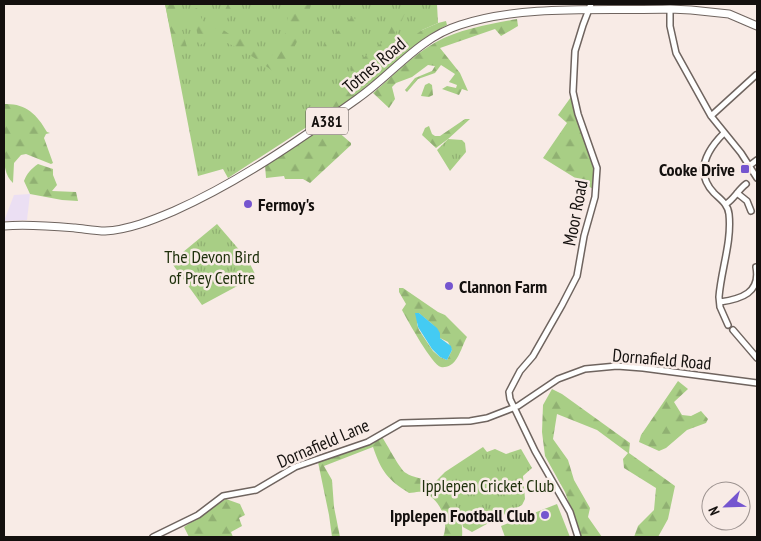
<svg xmlns="http://www.w3.org/2000/svg" width="761" height="541" font-family="'PT Sans Narrow',sans-serif">
<defs>
<pattern id="grass-tufts" width="24" height="20" patternUnits="userSpaceOnUse" patternTransform="scale(1.25)"><rect width="24" height="20" fill="#a8ce85"/><path d="M3 7l-1-3M5 7V3M7 7l1-3M15 17l-1-3M17 17v-4M19 17l1-3" fill="none" stroke="#90b072"/></pattern>
<pattern id="forest-firs" width="22" height="20" patternUnits="userSpaceOnUse" patternTransform="scale(1.25)"><rect width="22" height="20" fill="#a8ce85"/><path d="M5 1l3.5 6h-7zM16 11l3.5 6h-7z" fill="#90b072"/></pattern>
</defs>
<rect width="100%" height="100%" fill="#f8ebe6"/>
<path fill="#ebdff3" d="M30,194L27,220L4,221L14,195Z"/>
<path fill="url(#grass-tufts)" d="M165,4H437L438,23L422,30L389,64L333,110L228,178L223,169L198,176Z
M448,139L462,140L465,143L466,152L450,171L437,150Z
M217,224L248,260L256,276L202,305L171,262Z
M483,447L487,452L495,449L506,454L521,449L532,468L523,476L525,499L522,505L472,532L463,527L459,511L435,482L445,472Z"/>
<path fill="url(#forest-firs)" fill-rule="evenodd" d="M165,4H174L187,47H174Z
M228,4H232V9L222,29L232,36L241,38L251,49L268,62L286,32L288,14L294,4H311L307,22L299,38L283,68L274,72C255,58 236,44 212,38L200,45L192,10L197,8L204,24L215,29Z
M403,4H409L399,27L389,44L354,72L350,69L385,40Z
M353,16L356,21L343,35L322,50L325,44Z
M517,19L518,26L501,36L495,29L440,48L460,73L468,91L462,89L459,95L442,89L447,86L456,88L457,85L449,82L455,74L441,65L435,73L418,79L407,92L405,90L415,78L432,71L435,66L428,65L412,77L396,83L392,87L395,99L389,108L373,93C393,76 413,55 436,42C460,29 490,24 517,19Z
M446,21L447,25L429,35L411,49L362,92L338,110L324,109L351,84L422,30L438,23Z
M429,83L432,85L433,95L429,97L421,96L425,85Z
M571,97L593,165V189L543,158L567,123L558,115Z
M4,104C25,103 37,114 47,132L50,133L46,134L44,138L53,163L51,164L26,154L21,155L14,163L13,183C1,172 4,149 4,134L5,133Z
M465,119H470L448,139L436,148L422,135L425,128L429,126L432,134L435,136H440Z
M329,124L351,143V145L310,183L303,179H285L284,176L266,178L265,165Z
M38,164L53,169V175L57,185L52,191L76,192L78,201L62,200L30,194L24,181C27,173 31,169 38,164Z
M399,288H403L438,312L445,315L467,337C463,344 460,355 455,361C452,365 446,368 441,367C432,365 408,321 402,310L406,304L399,292ZM419,313C427,321 440,327 440,338L448,342L452,350L447,360L440,357L433,351L419,330L417,324Z
M678,381L688,389L674,402L682,415L691,416L701,411L708,419L706,423L687,430L666,448L659,451L639,442L641,435Z
M552,389L562,394L630,443L629,453L675,486L668,519L658,537H634L638,526L654,510L656,488L624,468L623,459L628,453L597,430L557,414L553,439L568,460L574,480L590,508L588,517L602,537H581L565,492L545,456L542,432L543,405Z
M382,437C387,444 400,470 406,473C413,478 424,478 432,482C453,490 464,516 462,537H443C450,521 439,496 421,492C418,491 413,493 409,493C388,480 381,471 373,447L324,466L332,480L334,507L340,537H332L329,515L318,462Z
M226,499L240,504L245,515L239,518L242,526L231,532L233,537H189L184,527Z"/>
<path fill="#a8ce85" d="M557,504L570,537H505L501,526Z"/>
<path fill="#44cbf3" d="M415,313H419L437,328L440,333V338L451,346L452,350L447,360L440,357L432,349L418,327Z"/>
<g fill="none" stroke-linecap="round" stroke-linejoin="round">
<defs>
<path id="minor" d="M670,9V26L676,53L711,116L741,153L757,178
M711,116L756,75
M724,133C707,150 694,172 714,193C720,199 728,204 729,214C732,242 721,270 719,297L720,307L728,325
M749,166L757,160
M737,193L747,201L751,211
M726,204C734,199 738,190 746,184
M720,302C741,299 761,293 756,267
M733,330L757,358
M153,537L198,515L223,496L256,490L295,467L368,442L401,423L470,421L487,418L518,406L558,379L585,369L617,366L643,368L757,383
M578,537L570,512L535,451L510,399L509,392L520,371L533,356L562,305L577,276L584,236L595,197L597,168L578,114L573,92L575,51L583,25L591,4"/>
<path id="major" d="M4,226C28,224 51,226 75,228C85,229 96,231 105,231C128,230 153,220 174,211C239,182 298,141 357,99C392,75 418,38 460,25C523,4 604,11 670,9L691,10L729,14L757,26"/>
</defs>
<use href="#minor" stroke="#6f645f" stroke-width="8"/>
<use href="#major" stroke="#6f645f" stroke-width="9"/>
<use href="#minor" stroke="#fff" stroke-width="5"/>
<use href="#major" stroke="#fff" stroke-width="7"/>
</g>
<g fill="#7555cf" stroke="#f8ebe6" stroke-width="2">
<rect x="740" y="164" width="10" height="10" rx="2.5"/>
<circle cx="248" cy="204" r="5"/>
<circle cx="449" cy="286" r="5"/>
<circle cx="545" cy="515" r="5"/>
</g>
<g text-anchor="middle" dominant-baseline="central" stroke-width="5" stroke-linejoin="round" paint-order="stroke">
<rect fill="#f8ebe6" stroke="#58524f" stroke-width="1" x="306" y="107.5" width="42" height="27" rx="4"/>
<g font-size="16" font-weight="bold" fill="#14100e">
<text x="327" y="121">A381</text>
</g>
<g font-size="18" fill="#14100e" stroke="#f8ebe6">
<text transform="translate(374 65) rotate(-40)">Totnes Road</text>
<text transform="translate(575 213) rotate(-79)">Moor Road</text>
<text transform="translate(662 359) rotate(5)">Dornafield Road</text>
<text transform="translate(323 443) rotate(-23)">Dornafield Lane</text>
</g>
<g font-size="18" font-weight="bold" fill="#14100e" stroke="#f8ebe6" text-anchor="end">
<text x="735" y="169">Cooke Drive</text>
<text x="258" y="204" text-anchor="start">Fermoy's</text>
<text x="459" y="286" text-anchor="start">Clannon Farm</text>
<text x="535" y="515">Ipplepen Football Club</text>
</g>
<g font-size="18" fill="#1e300b" stroke="#f8ebe6">
<text x="212" y="256">The Devon Bird<tspan x="212" dy="21">of Prey Centre</tspan></text>
<text x="488" y="485">Ipplepen Cricket Club</text>
</g>
</g>
<rect width="761" height="541" fill="none" stroke="#14100e" stroke-width="10"/>
<g transform="translate(726 506) rotate(247)"><circle r="24" fill="#f8ebe6" stroke="#9d9390"/>
<path d="M0-4L9 19L0 12L-9 19Z" fill="#7555cf"/>
<text y="-8" font-size="14" font-weight="bold" text-anchor="middle" fill="#14100e">N</text>
</g>
</svg>
